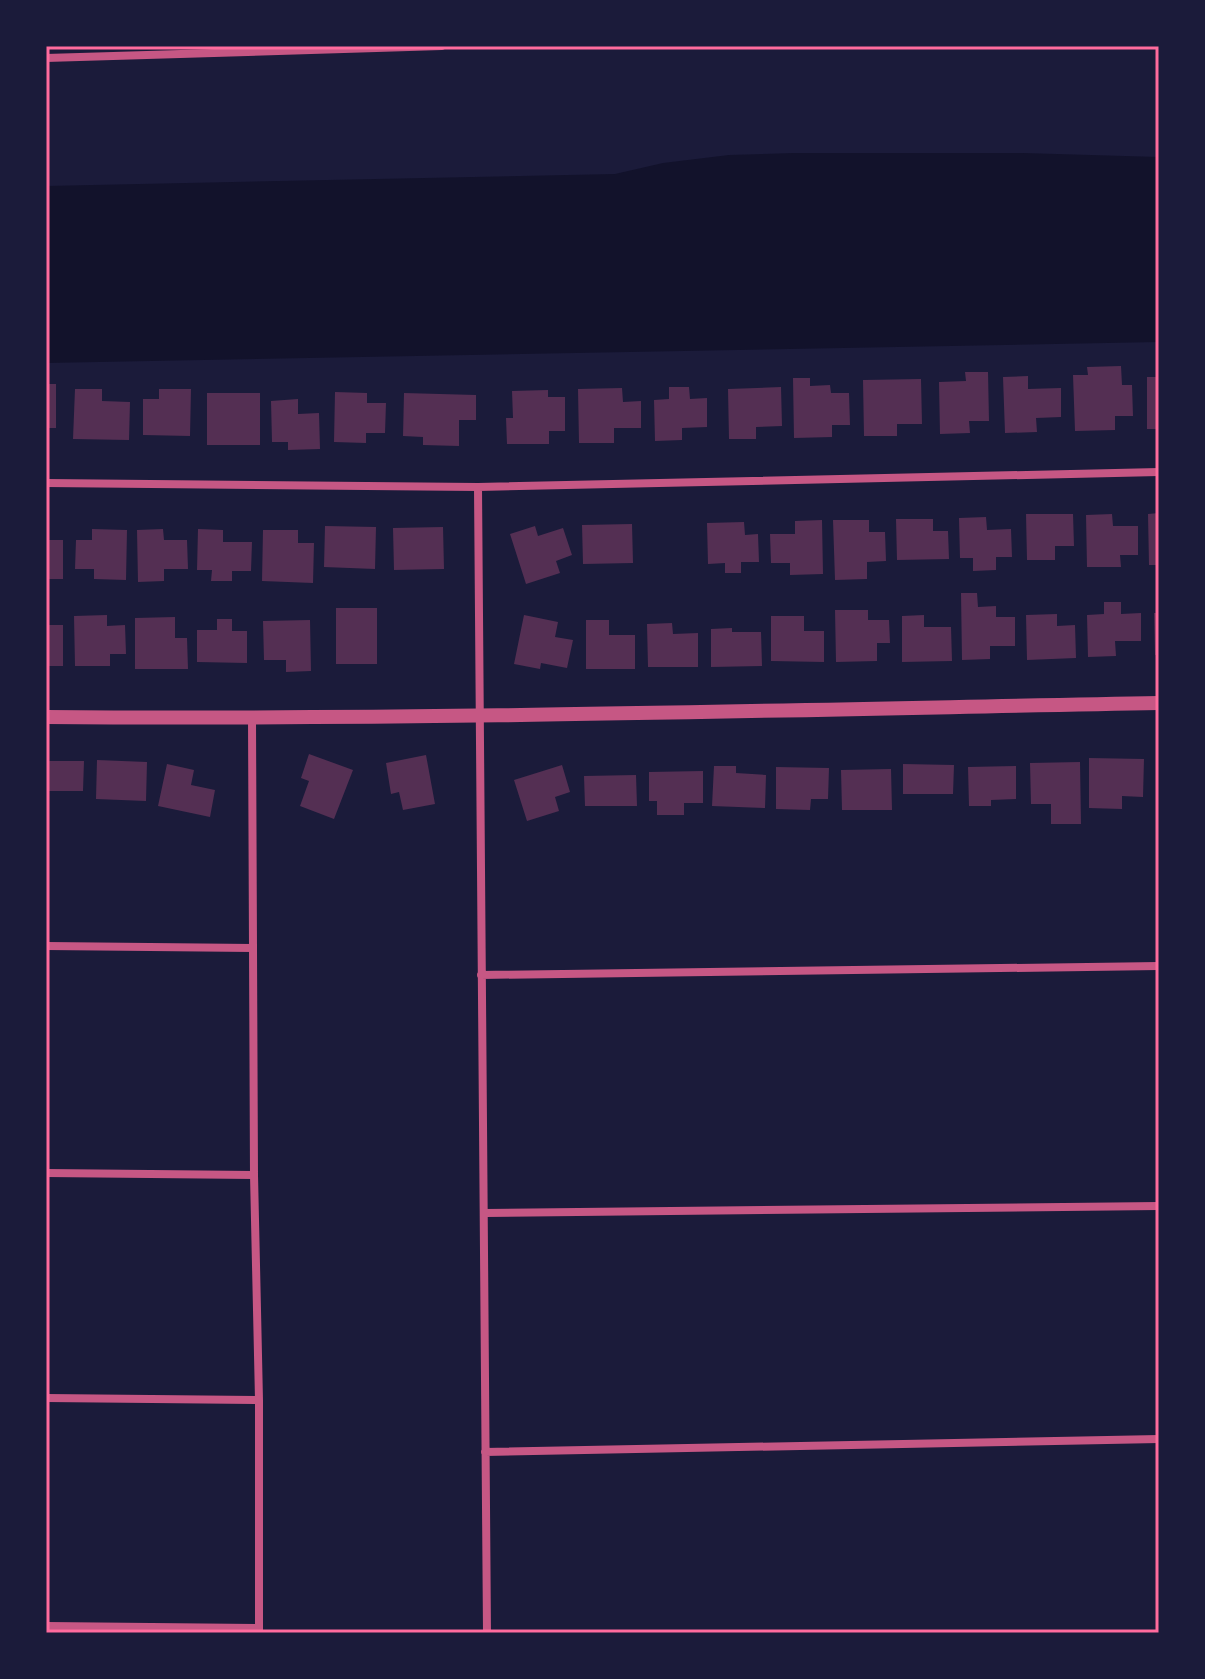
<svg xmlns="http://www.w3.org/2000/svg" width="1205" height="1679" font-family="'Fira Sans Condensed',sans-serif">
<rect width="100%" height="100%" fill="#1b1b3a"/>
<path fill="#12122b" d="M794,153H1023L1159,157V342L46,363V186L615,174L663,163L729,155Z"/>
<path fill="#542f53" d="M1121,366L1122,385H1132L1133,416H1115V430L1075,431L1073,375H1088L1087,367Z
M965,372H988L989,421H969L970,433L940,434L939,382L966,381Z
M1028,376V389L1061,388V417L1036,418L1037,432L1005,433L1003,377Z
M1147,377H1159V429H1147Z
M793,378H810V386L830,385L831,393H849L850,425H832V437L794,438Z
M921,379L922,424H897V436H864L863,380Z
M46,384H56V428H46Z
M669,387H689L690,399L707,398V427L682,428V440L655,441L654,400L669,399Z
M781,387L782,426L756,427V439H729L728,389Z
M622,388L623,402L641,401V428H614V443H579L578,389Z
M75,389H102V401L130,402L129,440L73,439Z
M159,389H191L190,436L143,435V399H159Z
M548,390V397H565V431H549V444H507L506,418H513L512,391Z
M335,392L367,393V403H386L385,433H366V443L334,442Z
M207,393H260V445H207Z
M404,393L476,395V420H459V446L423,445V437L403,436Z
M298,399V414L319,413L320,449L288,450V442H272L271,401Z
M1159,513V565H1149L1148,514Z
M1026,514H1073L1074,546H1055V560H1027Z
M1112,514L1113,526H1138V555H1120L1121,567H1087L1086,515Z
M986,517L987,530L1011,529L1012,557H996V570L973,571V558H960L959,518Z
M896,519H933V531H948L949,559L897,560Z
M822,520L823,574L790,575V563H771L770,534H795V521Z
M833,520H869V532H885L886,561L867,562V579L835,580Z
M744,522L745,535L758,534L759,562H741V573H725V563L708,564L707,523Z
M632,524L633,563L583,564L582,525Z
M325,526L376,527L375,569L324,567Z
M535,526L538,536L563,528L572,555L556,561L560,573L526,584L510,534Z
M443,527L444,569L394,570L393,528Z
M92,529L127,530L126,580L94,579V569H75L76,540H92Z
M163,529L164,540H187L188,569H164V581L138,582L137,530Z
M198,529L223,530V542H252L251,571H232V581H211L212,570H197Z
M263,530H298V543H314L313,583L262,581Z
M46,540H63V579H46Z
M961,593H977L978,607L996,606V617H1015V646H990V659L962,660Z
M1104,602H1121V614L1141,613V641H1115L1116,656L1088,657L1087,615L1104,614Z
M336,608H377V664H336Z
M835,610H868V620H889L890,643H877V661L836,662Z
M1154,613H1159V655H1155Z
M1057,614V626L1075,625L1076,658L1027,660L1026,615Z
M107,615V626L125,625L126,654H110V666H75L74,616Z
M524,615L558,622L555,637L573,640L567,668L541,663L540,669L514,664Z
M924,615V627H951L952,661L902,662V616Z
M771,616H804V631H824V662L771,661Z
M175,617V638H187L188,669H135V618Z
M217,619H232V631H247V663L197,662V630H217Z
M310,620L311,671L286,672V660H264L263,621Z
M586,620H609V635H635V669H586Z
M672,623L673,634L698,633V667H648L647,624Z
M46,625H63V666H46Z
M732,628V632H761L762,666L711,667V629Z
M309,754L353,770L334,819L300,806L309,781L301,778Z
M426,755L435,804L403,810L399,792L391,794L386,763Z
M1089,758L1144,759L1143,797L1122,796V809L1089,808Z
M97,760L147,762L146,801L96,799Z
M46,761H84L83,791H46Z
M1080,762L1081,824H1051V804H1031L1030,763Z
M167,764L194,770L191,785L215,790L210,817L158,806Z
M903,764L954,765L953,794H903Z
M562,765L570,792L555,797L559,811L527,821L514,780Z
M714,766H736V773L766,775L765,808L712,806Z
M1016,766V799L991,800V806H969L968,767Z
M776,767L829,768L828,799H811L810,810L776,809Z
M891,769L892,810H842L841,770Z
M703,771V803H684V815H657V801H649V772Z
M636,775L637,806H585L584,776Z"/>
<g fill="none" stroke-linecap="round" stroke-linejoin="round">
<path stroke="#c65784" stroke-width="8" d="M46,58L442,46
M46,483L478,487L1159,472
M478,487L487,1633
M252,719L254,1175L259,1400V1633
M46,946L253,948
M481,975L1159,966
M46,1173L254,1175
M485,1213L1159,1206
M46,1398L259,1400
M485,1452L1159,1439
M46,1626L259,1628"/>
<path stroke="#c65784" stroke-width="14" d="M46,717C417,720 788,710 1159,703"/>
</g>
<rect width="1205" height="1679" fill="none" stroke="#1b1b3a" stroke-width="96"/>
<rect x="48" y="48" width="1109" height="1583" fill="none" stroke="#ff6b9d" stroke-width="3"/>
</svg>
